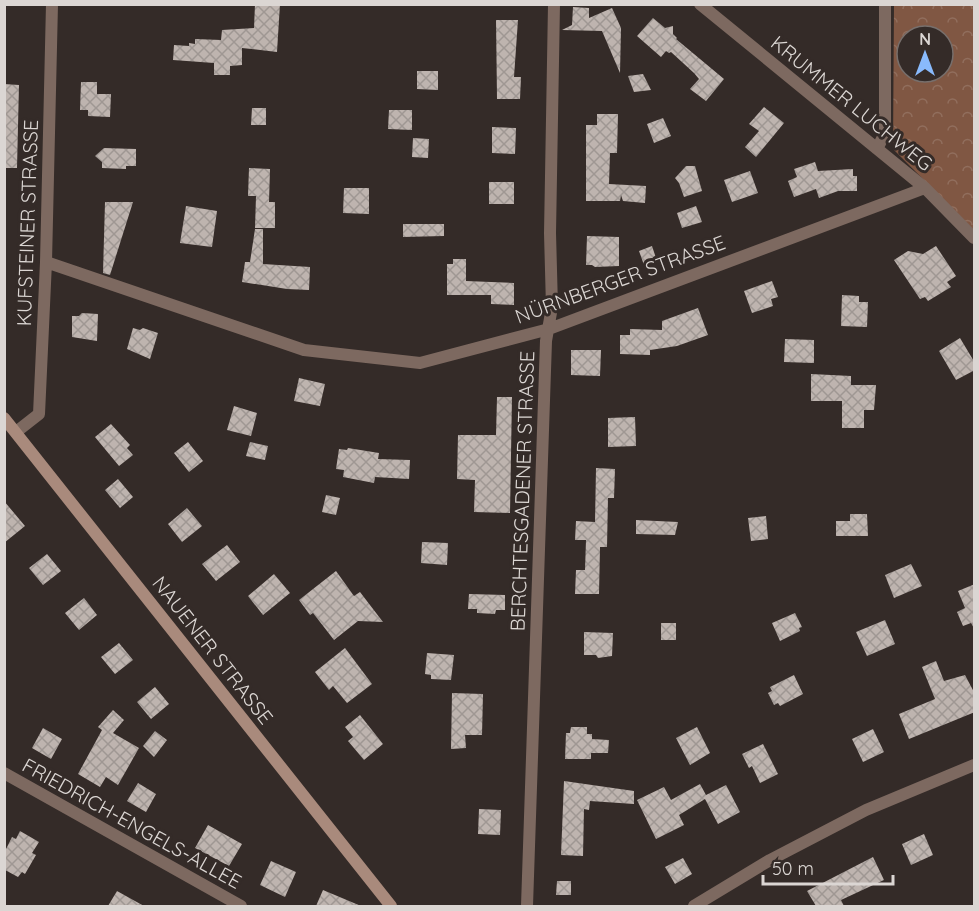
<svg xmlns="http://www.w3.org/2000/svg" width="979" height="911" font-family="Quicksand,sans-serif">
<defs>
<pattern id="forest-crowns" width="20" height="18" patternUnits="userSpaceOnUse" patternTransform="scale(1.5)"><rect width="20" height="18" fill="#805743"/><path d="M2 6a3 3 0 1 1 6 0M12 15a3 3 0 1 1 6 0" fill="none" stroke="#916e5d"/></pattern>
<pattern id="building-cross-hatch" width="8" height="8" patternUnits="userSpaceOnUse" patternTransform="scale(1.5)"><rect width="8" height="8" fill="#beb4af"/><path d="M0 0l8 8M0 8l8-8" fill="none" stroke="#9f9793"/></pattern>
</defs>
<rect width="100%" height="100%" fill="#342b28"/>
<path fill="url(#forest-crowns)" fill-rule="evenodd" d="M894,5H974V230L893,149ZM907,36H943V72H907Z"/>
<path fill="url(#building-cross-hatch)" d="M255,4H280L277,52L242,48V65L230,66V75H214V63L173,60L174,45L189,46V43L195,44V39L221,40L222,30L254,28Z
M573,7L589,8V18L612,8L621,28L620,73L602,31L562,30L572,25Z
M653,18L665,28L673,26V34L677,38L676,39L724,79L706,101L690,89L699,79L694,73L671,52L669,53L666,51L661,57L637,36Z
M496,20H518L514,77H521L520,99H497Z
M417,71H438V90L417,89Z
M643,74L651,90L634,92L628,76Z
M81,82H97V94H111L110,117L88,116V110H80Z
M4,84L19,85L17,168H4Z
M764,107L784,123L756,157L745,147L759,131L749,124Z
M252,108H266V125H251Z
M389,110H412V130L388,129Z
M597,114H618L617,153H610L609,184L646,186L645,203L623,201L621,195L620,201H586V125H597Z
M663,118L671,136L654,143L647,124Z
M492,127L516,128L515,154L492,153Z
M413,138L429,139L428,158L412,157Z
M104,148L136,149V166H126V169L102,168V162L95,156Z
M815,162L818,171L853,169V176H857V191H838L819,198L816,189L794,197L788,181L797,177L794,169Z
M686,166H695L702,191L684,197L679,183L675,178Z
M249,168L270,169L269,202H275V228H255L256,196H248Z
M750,171L758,193L732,202L724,180Z
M489,182H514V204H489Z
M344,188H369V214L343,213Z
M105,202H133L110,275L103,273Z
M186,206L217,211L212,247L180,243Z
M696,206L702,222L682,228L677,213Z
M403,224H444V236L403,237Z
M255,229H263V264L310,267L309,290L287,289L242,282L245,262H250Z
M587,236L619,237V266L595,267L592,265H586Z
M652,246L657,261L644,265L639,251Z
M936,246L956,276L947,282L951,287L928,301L925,297L920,299L894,260L908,251L923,254Z
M453,259H466V281L514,283V305L491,304V295H447V264H453Z
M772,281L778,297L771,299L773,306L752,313L744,291Z
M842,295L859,296V302H868L867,327L841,326Z
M698,308L708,335L677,346L650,350V355L620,354V335H630V329L662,330V321Z
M82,313L98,314L97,341L72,337V316H79Z
M133,328L140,330L143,328L158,333L150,359L127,349Z
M960,338L975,363V370L956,380L939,351Z
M785,339L814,340V363L784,362Z
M571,350H601L600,376L571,375Z
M811,374L851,376V385H876L874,410H864V428H842V401H811Z
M299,378L325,384L320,406L294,401Z
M497,397H512L510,513L474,512L475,480L457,479L458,435H496Z
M234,406L257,413L251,436L227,430Z
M635,417L636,446L608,447V418Z
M111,424L130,445L127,448L133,455L119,466L95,437Z
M188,442L203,461L189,472L174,453Z
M250,442L268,446L265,460L246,456Z
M348,448L379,453L378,459L410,460L409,479L375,477L374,483L343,477L344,470L336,469L339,449L347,450Z
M596,468L615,469L614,498H608L607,547H600L599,594H575L576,570H585L586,540H575L576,521L595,522Z
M118,479L133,497L120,508L105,490Z
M326,495L340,498L336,515L322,512Z
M4,501L25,526L4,543Z
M187,508L202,526L182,542L168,524Z
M850,514H867L868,536H836V521H850Z
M766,516L768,539L751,541L748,518Z
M636,520L678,522L675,535L636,534Z
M422,542L448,543L447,565L421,563Z
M227,545L240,562L216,581L202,564Z
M47,554L61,571L43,585L29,568Z
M911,564L922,586L894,598L885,575Z
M336,571L354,596L360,592L383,622L358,621L334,640L313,613L310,615L299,600Z
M274,574L290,593L263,615L248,596Z
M975,584V630L971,623L963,626L957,612L965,608L958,591Z
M469,594L505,595V610H496L495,614L477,613V609H468Z
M84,598L97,615L79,630L65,613Z
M795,613L802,627L799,628L800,631L780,641L772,623Z
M885,620L895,644L867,656L856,632Z
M661,623H676V640H661Z
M584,632L613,633L612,656L598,658L596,655H584Z
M119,643L133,660L115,674L101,657Z
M345,648L372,684L347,703L333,686L329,690L315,672Z
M427,653L454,655L451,680L431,679V675L425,674Z
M936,661L944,681L965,675L975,694V712L909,739L899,714L935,699L922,667Z
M794,675L803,694L780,706L778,703L774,705L768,693L772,691L770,687Z
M155,687L169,704L151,719L137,702Z
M452,693L483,694L482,735H465L466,748L451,749Z
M113,710L124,720L113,733L139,748L118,785L106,777L100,787L78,774L102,730L98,727Z
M360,715L383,744L364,760L348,741L353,737L345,727Z
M571,727H587V734H592V739L609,740L608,753H591V759H565L566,733H570Z
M697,727L710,753L690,765L676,738Z
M43,728L62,739L51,759L32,748Z
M873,729L884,752L863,762L852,739Z
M155,731L167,740L154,757L143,746Z
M763,744L778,774L760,783L752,766L749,768L742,754Z
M564,781L634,791V804L590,801L589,810L584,809L583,856L561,855Z
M138,783L156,794L146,812L127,801Z
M700,784L706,795L726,785L740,812L718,824L705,799L679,815L684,825L656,839L637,800L664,787L671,800Z
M479,809L501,810L500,835L478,834Z
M208,825L242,844L229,866L195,848Z
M20,831L39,842L32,853L36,855L25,874L22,872L18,877L5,870V851L12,837L16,839Z
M924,834L933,855L911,865L902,844Z
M873,857L884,880L841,900L844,906H816L807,891Z
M683,858L692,874L675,884L665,867Z
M271,861L296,872L285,897L260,885Z
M557,881H571V895H556Z
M323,890L361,906H316Z
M117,891L144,906H108Z"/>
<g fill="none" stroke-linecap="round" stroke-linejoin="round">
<path stroke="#7d6960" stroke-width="12" d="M700,4L925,188L974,238
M877,149L885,133V4
M46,262L304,350L420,363L549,329L925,188
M16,432L39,414L46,262L52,4
M527,906L546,341L552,307L550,233L554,4
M694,906L770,860L866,810L974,765"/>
<path stroke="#7d6960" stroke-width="12" d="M4,773L241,906"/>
<path stroke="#a98a7c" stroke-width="12" d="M4,418L391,906"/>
</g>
<g text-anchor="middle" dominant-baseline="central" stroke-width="6" stroke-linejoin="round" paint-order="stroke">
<g font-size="20" fill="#dbd6d3" stroke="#342b28">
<text transform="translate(852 103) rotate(39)">KRUMMER LUCHWEG</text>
<text transform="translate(27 223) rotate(-88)">KUFSTEINER STRASSE</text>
<text transform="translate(620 279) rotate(-20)">NÜRNBERGER STRASSE</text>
<text transform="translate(522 491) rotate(-88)">BERCHTESGADENER STRASSE</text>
<text transform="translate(213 650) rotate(52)">NAUENER STRASSE</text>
<text transform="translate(132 823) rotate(29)">FRIEDRICH-ENGELS-ALLEE</text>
</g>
</g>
<rect width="979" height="911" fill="none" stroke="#dbd6d3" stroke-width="12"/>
<g transform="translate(925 54)"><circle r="28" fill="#342b28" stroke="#776f6c" stroke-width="1.5"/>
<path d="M0-4.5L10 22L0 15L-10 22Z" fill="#89bafc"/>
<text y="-9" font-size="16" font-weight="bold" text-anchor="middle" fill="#dbd6d3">N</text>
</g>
<path d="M763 875v9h130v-9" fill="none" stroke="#dbd6d3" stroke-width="3"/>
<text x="772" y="875" font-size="18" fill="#dbd6d3" stroke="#342b28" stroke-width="4.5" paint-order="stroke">50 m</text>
</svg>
